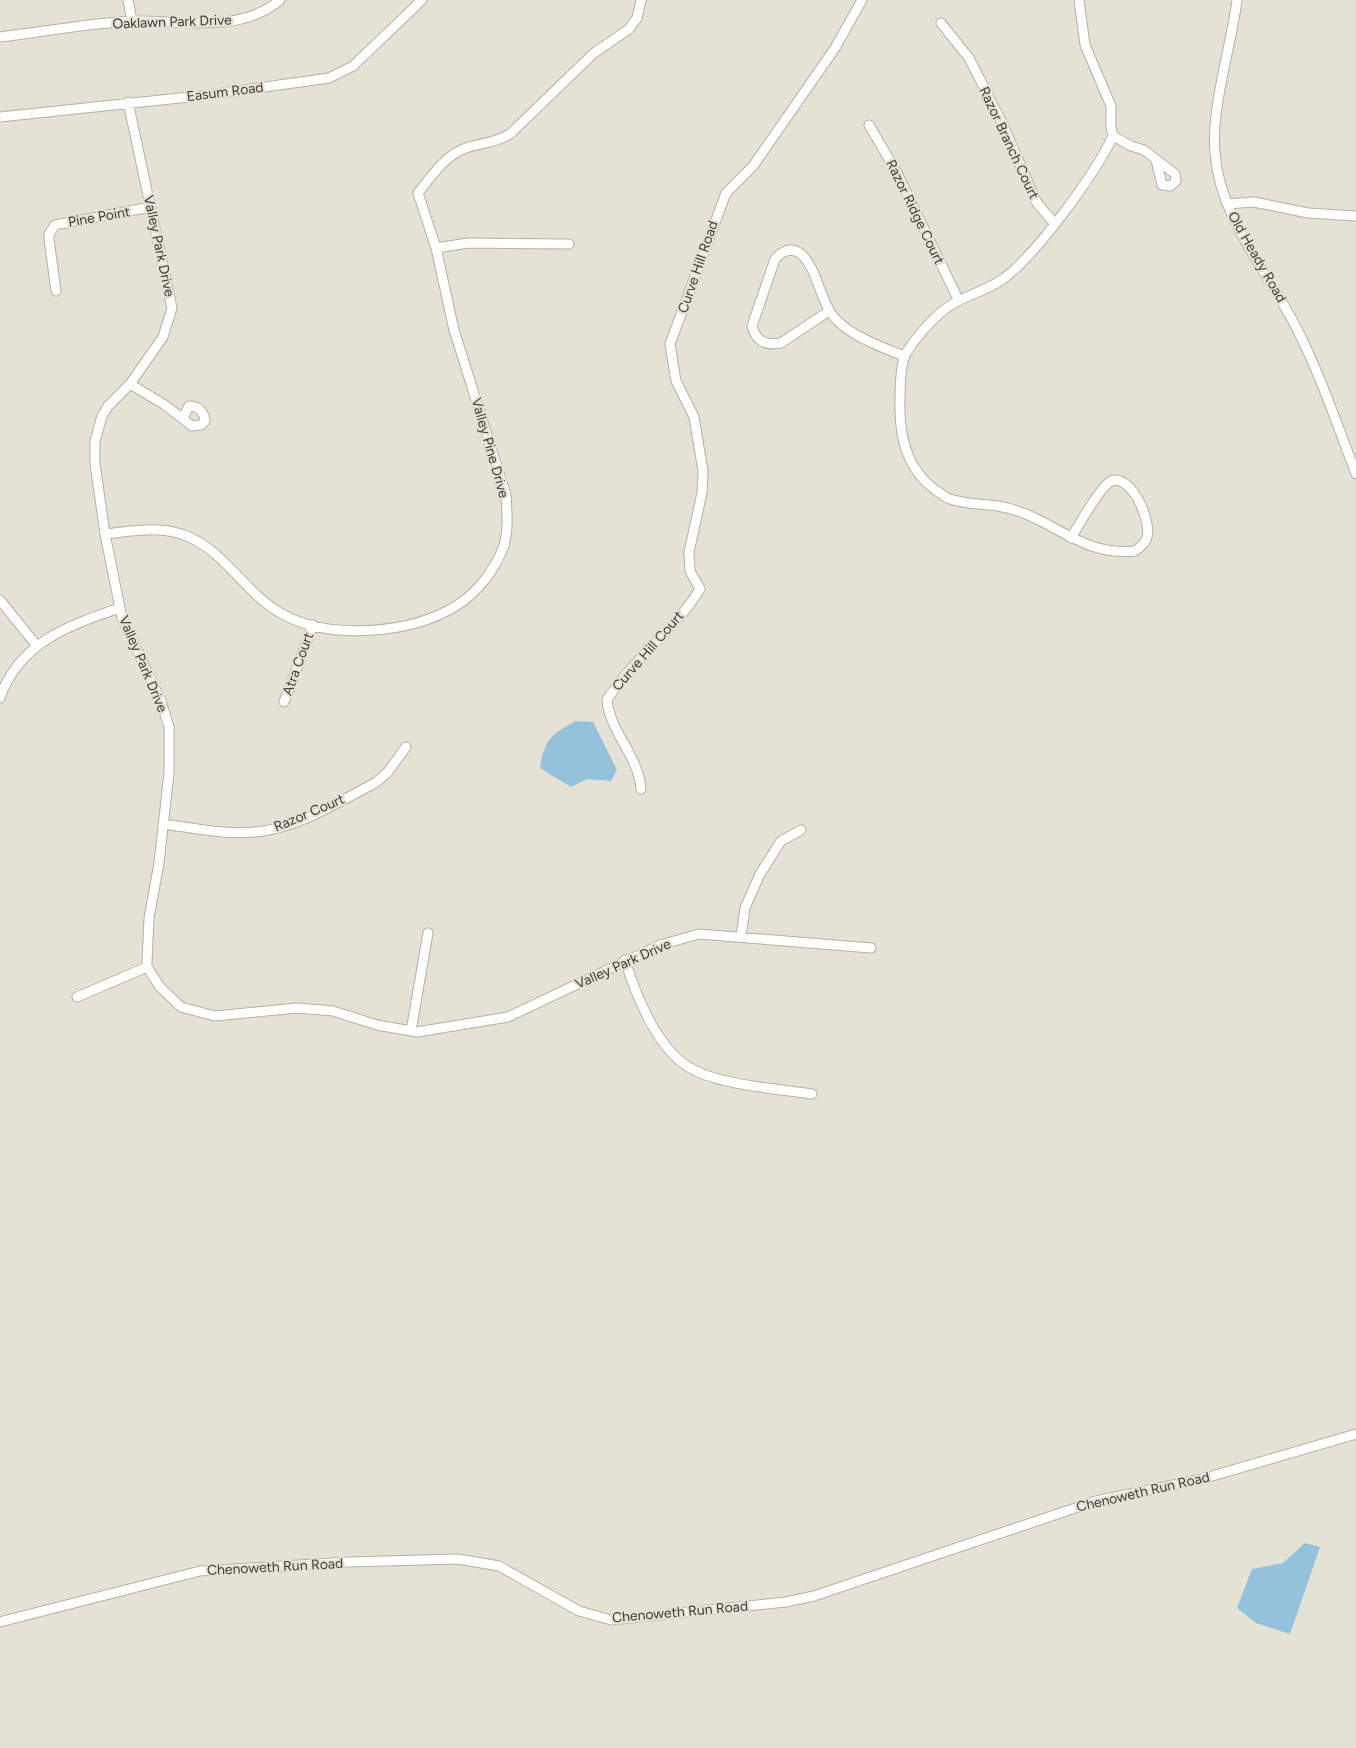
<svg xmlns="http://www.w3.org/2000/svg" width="1356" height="1748" font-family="Figtree,sans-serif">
<rect width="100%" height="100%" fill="#e5e1d4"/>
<path fill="#93c3dc" d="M576,721L593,722L617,770L611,781L587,779L571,787L540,768C545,739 550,735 576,721Z
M1305,1543L1320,1547L1290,1634L1256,1623L1237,1608L1252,1569L1283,1563Z"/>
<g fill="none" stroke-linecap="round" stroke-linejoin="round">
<defs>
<path id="minor" d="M128,0L132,21
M1237,0C1231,48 1211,106 1215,153C1220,219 1267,270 1296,327C1320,374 1337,424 1356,474
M941,23L969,58L1002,123L1037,203L1054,223
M0,37C44,32 89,23 133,21C181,20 240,34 280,0
M128,102L172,308L163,337L130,384L108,406L102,416L95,441V464L105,534L122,618L161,701L169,727V773L159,863L149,918L147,962V967L160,987L181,1007L215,1016L297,1008L333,1011L377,1025L417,1032L508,1017L660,945L699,934L871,948
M0,117L208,95L329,78L353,66L422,0
M869,125L896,171L959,301
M1113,136L1131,146L1144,150L1175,174L1176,181L1170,186L1162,185L1156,160
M1227,204L1254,202L1308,213L1356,216
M436,248L468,243L569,244
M56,291L49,239V234L55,225L151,207
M829,311L781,343C766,346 756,341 752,326L775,259C782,251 791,246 801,254C815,266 819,292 828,308C839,332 881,347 904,356
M130,384L165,405L192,426L201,425L205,421C204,411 198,406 189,406L183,418
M105,534C133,531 160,525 187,536C227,553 246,595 284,615C331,640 410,634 456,606C477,593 494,571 503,548C509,532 507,512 506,495L454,330L436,248L418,193C431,177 445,155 466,148C481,143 495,143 510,134L594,53L629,29L637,18L641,0
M1071,538C1078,526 1101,486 1111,481C1132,473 1154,525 1146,540C1144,544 1139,548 1135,551C1079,557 1051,515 998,506C983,504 964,504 950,499C944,497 939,492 934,489C906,468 899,435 900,402C900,390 900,363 906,353C918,335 936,313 956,302C971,294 989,289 1003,279C1037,254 1095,174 1113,136L1111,128V106L1085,45L1079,0
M0,600L37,646
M0,698C19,642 70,625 120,608
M284,702L313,625
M641,789C638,754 610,733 607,700C633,659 676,629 700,589L690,571L689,552L702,493L703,471L694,417L676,381L670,344L726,193L753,166L835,48L862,0
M163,824C194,828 224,835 255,832C297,829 338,802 375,783L387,773L406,747
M741,936L745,908L760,874L781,841L801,830
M625,960C636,996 658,1051 692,1069C721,1085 778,1089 812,1094
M77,997L147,967
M411,1031L428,933
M0,1622L200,1571L347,1562L458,1559L499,1566L579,1611L611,1620L786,1602L814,1596L1096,1501L1202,1479L1356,1434"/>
</defs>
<use href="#minor" stroke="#b4b1a5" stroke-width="11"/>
<use href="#minor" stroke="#fff" stroke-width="9"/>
</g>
<g text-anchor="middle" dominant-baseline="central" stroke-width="4.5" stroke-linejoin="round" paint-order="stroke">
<g font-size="14" fill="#3d3c37" stroke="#e5e1d4">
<text transform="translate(172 22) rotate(-2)">Oaklawn Park Drive</text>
<text transform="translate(225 92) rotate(-7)">Easum Road</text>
<text transform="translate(1009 143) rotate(65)">Razor Branch Court</text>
<text transform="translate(915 212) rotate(64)">Razor Ridge Court</text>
<text transform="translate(99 217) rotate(-10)">Pine Point</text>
<text transform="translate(159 246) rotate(78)">Valley Park Drive</text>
<text transform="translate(1257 257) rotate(60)">Old Heady Road</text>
<text transform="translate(698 267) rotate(-71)">Curve Hill Road</text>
<text transform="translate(490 448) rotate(74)">Valley Pine Drive</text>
<text transform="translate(648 651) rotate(-49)">Curve Hill Court</text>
<text transform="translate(143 664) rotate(67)">Valley Park Drive</text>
<text transform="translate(298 664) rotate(-70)">Atra Court</text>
<text transform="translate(309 813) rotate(-23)">Razor Court</text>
<text transform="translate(623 964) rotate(-24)">Valley Park Drive</text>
<text transform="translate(1143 1492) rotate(-13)">Chenoweth Run Road</text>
<text transform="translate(275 1567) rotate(-3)">Chenoweth Run Road</text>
<text transform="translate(680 1612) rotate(-5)">Chenoweth Run Road</text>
</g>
</g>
</svg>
